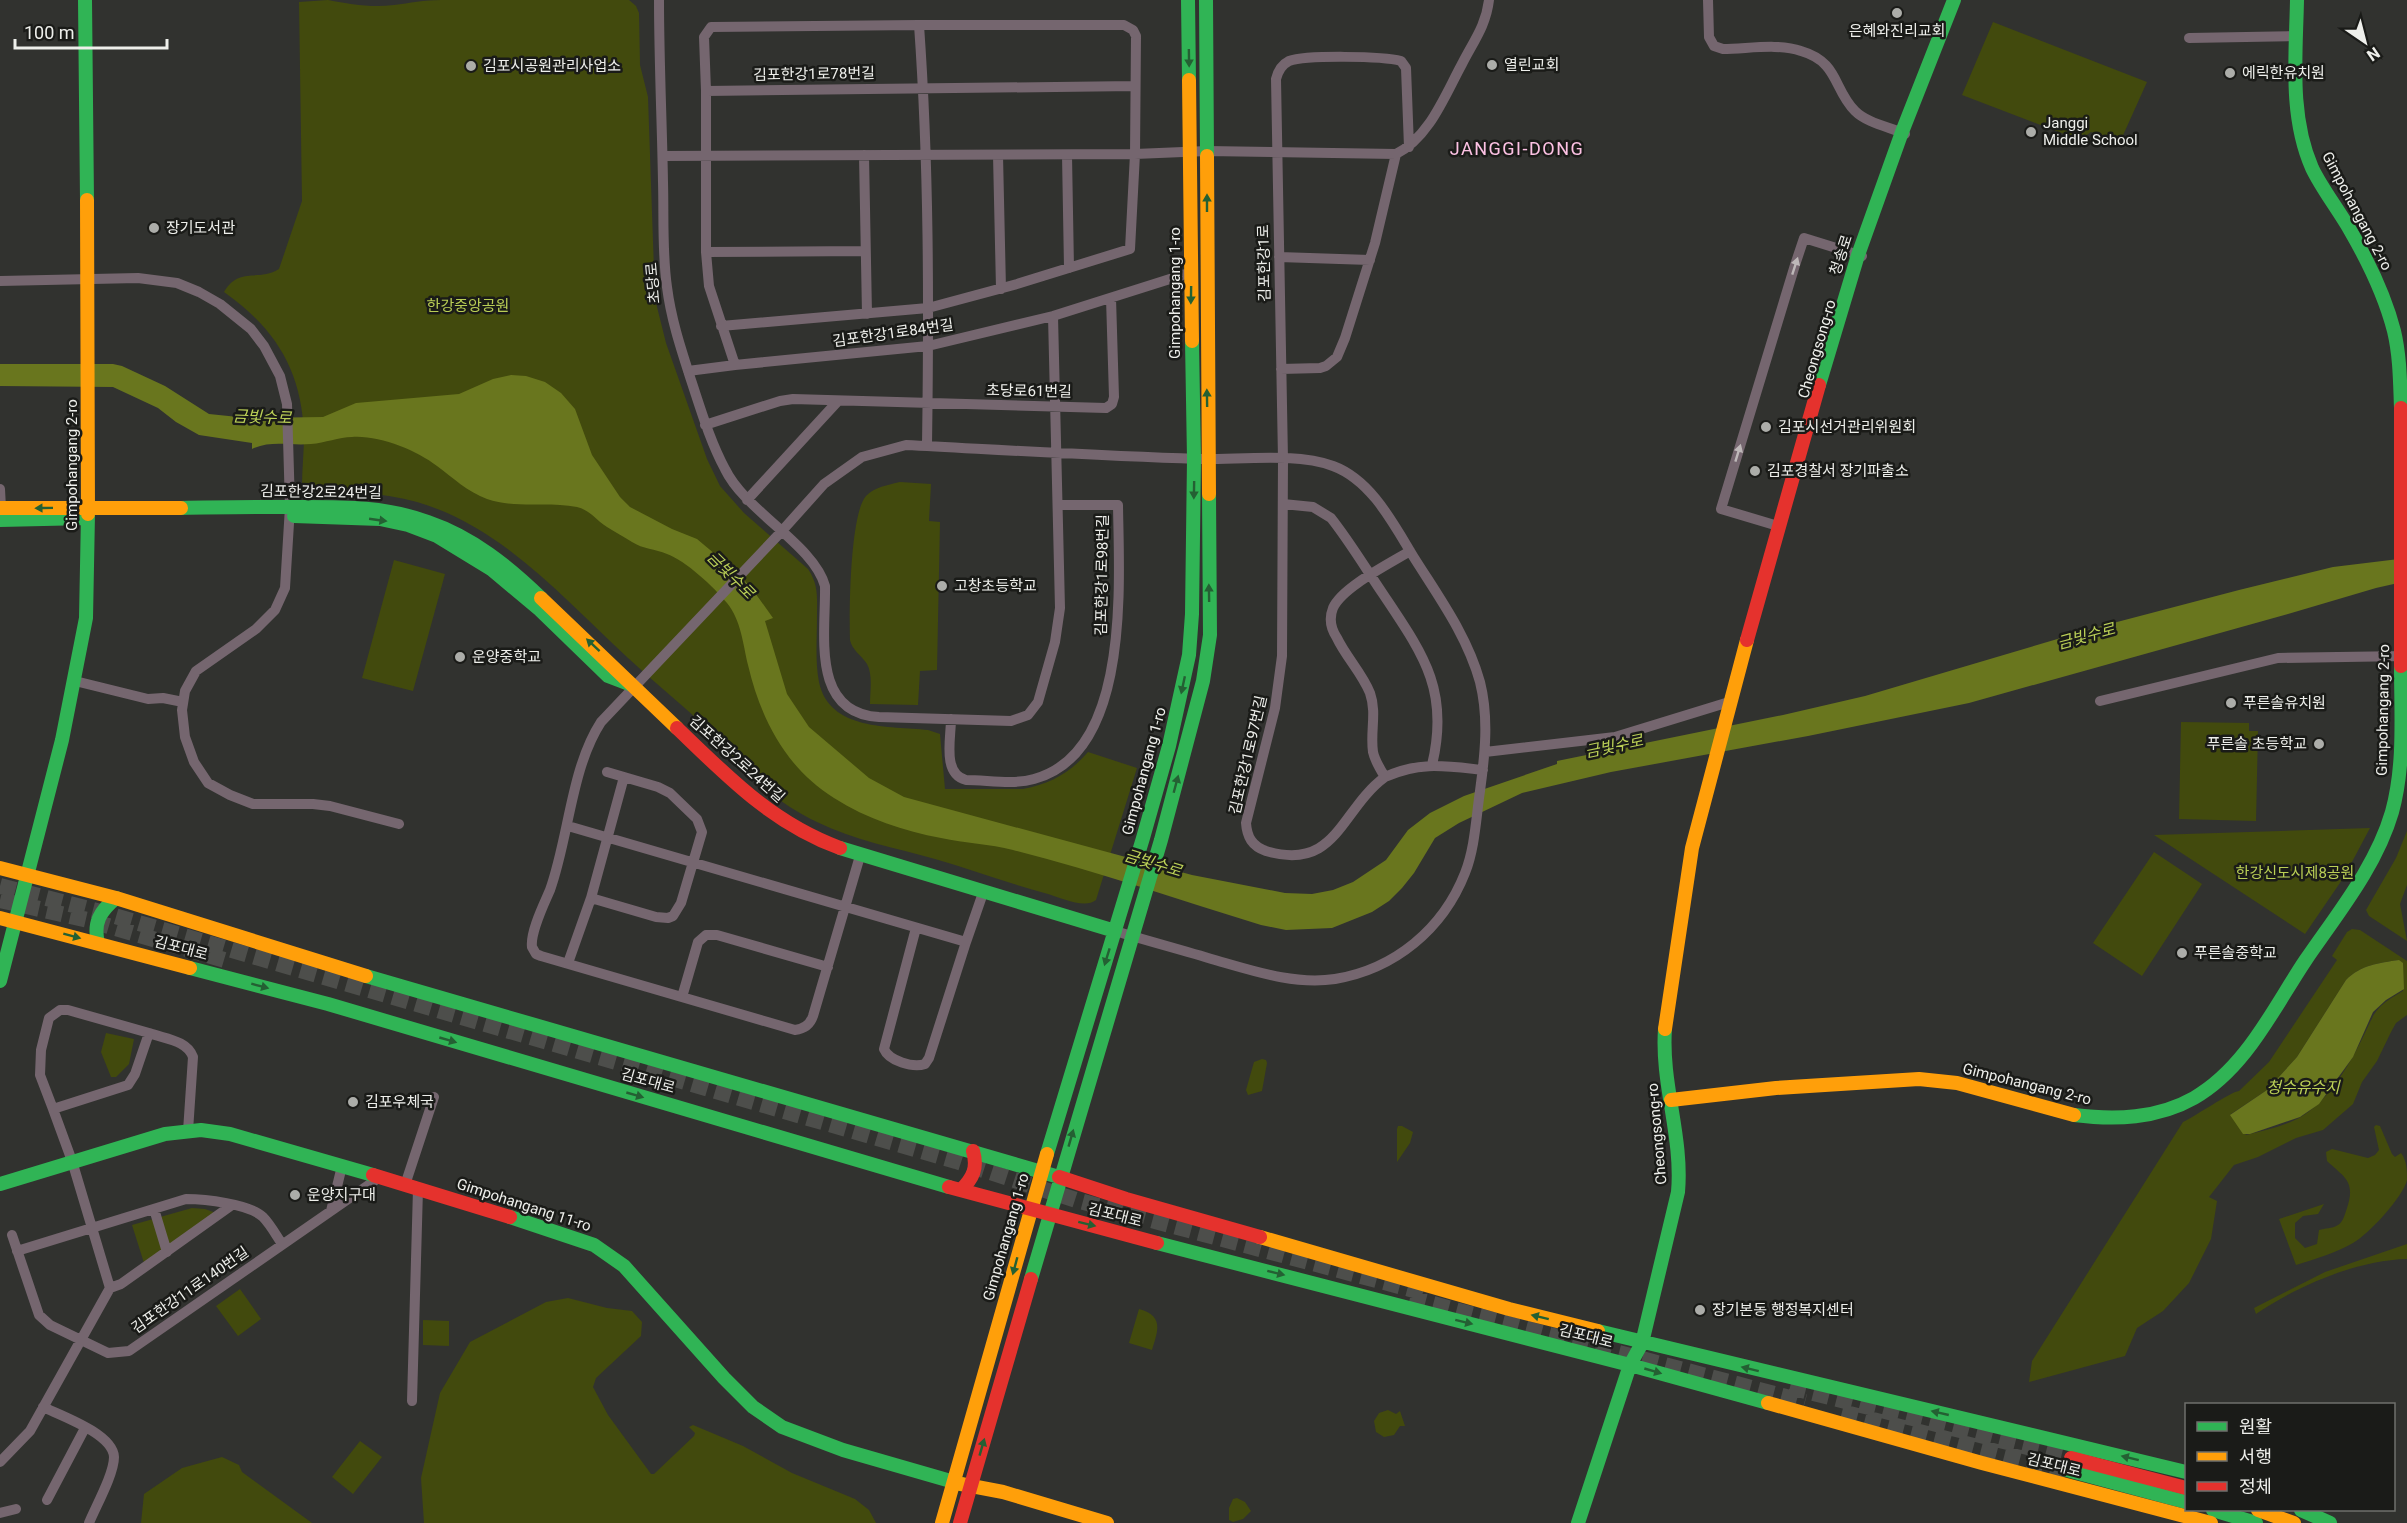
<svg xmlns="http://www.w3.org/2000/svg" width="2407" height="1523" font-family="Roboto,'Noto Sans KR',sans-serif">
<rect width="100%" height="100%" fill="#31322f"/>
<path fill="#424a0d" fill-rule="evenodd" d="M328,0C350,4 371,8 394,5C410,3 424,0 441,0H629L636,6L639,13L640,65L648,97L655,299L666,343L707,459L720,486L744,513L808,569C819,585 817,599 817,617C817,638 815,662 819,682C829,731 890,726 928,730L940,734L945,789H1023C1050,784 1070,773 1088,752L1137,768L1096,900C1085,909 1061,898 1048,894C1010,884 973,870 935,859C896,848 853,840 817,822C777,803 730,765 707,728C681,704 654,682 628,658C564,599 503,527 417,502C382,492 344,492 308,490L302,486C302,469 304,452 304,435C302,370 275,328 224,292C239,266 259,282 279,269L302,201L299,2Z
M1993,22L2147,82L2120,142L2091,132L2080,140L1962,95Z
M900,482L931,484L929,521L940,522L937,670L920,671L918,705L870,704C870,691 873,675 867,664C861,655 852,650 850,640C849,612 850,514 866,496C874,487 888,485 900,482Z
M394,560L445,574L413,691L362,678Z
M2181,722L2249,723V731H2258L2256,821L2179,819Z
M2370,828L2344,877L2305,934L2154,835Z
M2407,831V885L2400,904L2407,941L2369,916L2366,910L2396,858Z
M2154,852L2202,884L2142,976L2093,943Z
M2352,929L2360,930L2407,961V1015L2396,1023L2391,1032L2377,1061L2362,1082L2353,1104L2323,1130L2296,1138L2258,1157L2234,1165L2209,1197L2217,1201L2211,1239L2189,1283L2163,1311L2137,1328L2125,1356L2029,1382L2032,1361L2183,1122C2196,1116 2230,1092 2239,1091L2269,1062L2337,960L2332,956L2347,932ZM2399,960L2403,991C2369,1010 2375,1016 2358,1047C2344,1073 2326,1103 2299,1118C2284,1126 2263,1131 2246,1135L2231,1114L2267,1090L2297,1057L2346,980C2361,965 2379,963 2399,960Z
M106,1033L134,1039L129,1064L116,1077H111L101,1052Z
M1262,1059L1266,1060L1267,1063L1262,1091L1248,1095L1246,1090L1254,1062Z
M2376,1125L2380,1126L2392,1154L2395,1157L2401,1153C2407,1161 2407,1170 2407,1180C2403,1197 2369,1234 2353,1243C2336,1253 2315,1259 2296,1265L2279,1219L2324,1204L2318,1214L2303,1216L2295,1223V1238L2305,1248L2317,1244L2319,1230C2325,1228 2332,1229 2338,1225C2343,1222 2345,1214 2347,1208C2356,1181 2344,1177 2327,1161L2326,1152L2332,1149L2368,1158L2375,1155L2379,1150L2374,1127Z
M1398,1126H1402L1413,1132L1410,1143L1397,1162V1129Z
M192,1208L205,1209L216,1213L144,1263L132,1225Z
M2407,1244V1259C2357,1260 2297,1286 2256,1314L2254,1308L2325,1272Z
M240,1289L261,1319L238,1336L216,1306Z
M568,1298L607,1308L632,1311L642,1322L641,1336L596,1378L593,1387L608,1415L651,1474H654L694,1436L695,1433L689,1427L693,1425L743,1446L792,1473L855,1499L869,1510L876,1523H424L421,1478L440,1393L470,1342L546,1302Z
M1139,1309C1164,1316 1158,1330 1152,1350L1129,1343Z
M423,1320L449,1321V1346L423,1345Z
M1388,1410L1396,1414L1400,1411L1405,1426H1400L1394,1435L1384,1437L1376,1432L1374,1421L1379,1413Z
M360,1441L382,1457L353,1494L332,1477Z
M222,1457L239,1465L242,1472L312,1523H141L144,1494L182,1468Z
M1237,1498L1245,1502L1251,1511L1243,1519L1233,1522L1229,1520V1508L1233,1499Z"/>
<path fill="#69761e" d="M0,364H113L122,366L165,386L209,414L248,418L323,417L356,403L459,394L493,379L511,375L526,376L545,382L561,393L575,409L592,455L620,497L630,507L672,529L697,539L722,560L729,563L753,590L773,618L765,621L787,694L809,727L869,778L904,797L1192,875L1285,893L1312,894L1333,890L1353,882L1386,860L1408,830L1430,813L1464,796L1557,764V761L1783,715L1865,696L2098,627L2239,590L2333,567L2407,558V581L2376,588L2288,614L1969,703L1808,736L1611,772L1522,793L1459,823L1435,838L1414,873L1402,888L1389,901L1372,912L1332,928L1286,930L1261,925C1179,900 1097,871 1013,850C990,844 965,843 941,838C904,831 867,819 834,798C786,768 761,720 748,665C743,644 741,620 727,603C714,587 686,561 667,554C655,549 643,549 632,542C624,537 615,532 607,527C596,520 590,510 577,507C547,501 516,509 487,499C468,492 453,478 437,466C416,450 379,435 352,437C339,437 325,443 311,444C290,446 271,440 252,449V443L199,435L176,422L158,408L113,387L0,386Z
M2399,960L2403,963L2404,989L2386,1000L2373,1012L2353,1057L2319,1104L2300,1117L2250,1134H2243L2230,1115L2267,1090L2297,1057L2346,980C2361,965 2379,963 2399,960Z"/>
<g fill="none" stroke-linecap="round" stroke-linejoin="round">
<path stroke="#4d4e4b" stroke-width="16" stroke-dasharray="16 8" stroke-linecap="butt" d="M0,886L108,914L956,1161L1076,1200L1425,1293
M0,900L88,920L231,962
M1410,1298L1805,1402
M1790,1387L2071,1458
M1842,1412L2067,1470"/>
<path stroke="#75666f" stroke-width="10" d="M659,0C659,61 662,122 663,182C664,217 662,253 667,287C671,319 681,349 691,380C701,410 710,441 725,469C745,511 814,545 825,586C826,633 810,713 879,717L1011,721L1028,715L1038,702L1055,642L1060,608L1053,316
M1708,0L1709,37L1714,46L1723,49C1747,49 1778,43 1801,51C1839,62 1833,89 1855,111C1867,123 1889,127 1905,134
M2189,38L2297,36
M706,91L704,37L711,27L919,25
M864,155L867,314
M998,155L1001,289
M1067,155L1069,268
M663,156L1135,154L1207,151L1396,154C1429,138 1445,95 1462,64C1473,42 1486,26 1489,0
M706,252L865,251
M1279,257L1370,260
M0,281L138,278L177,283L199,292L220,304L251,329L264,346L280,376L287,404L290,507L285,588L275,610L256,629L196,671L185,691L182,710L185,737L194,762L208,783L230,795L253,804H313L330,806L399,824
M721,326L928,308L1017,284L1130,249L1135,154L1136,36L1133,30L1124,25H919C929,165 929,305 927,446
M735,365L928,346L1053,316L1192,272
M1281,369L1320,368L1326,366L1337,357L1345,338L1375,243L1396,154
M688,371L735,365L709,286L706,252V91L1135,86
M705,425L780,401L793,399L1106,408L1112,404L1114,397L1111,298
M0,489L1,508
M747,500L838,401
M1283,504L1313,507L1331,518C1350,542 1366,569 1383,594C1423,654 1450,690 1432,765
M1778,526L1721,509L1795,265L1804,238L1862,256
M1410,551C1391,563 1342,587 1333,608C1329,618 1331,629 1337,638C1346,657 1362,673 1370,693C1377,713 1370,732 1373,752C1375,761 1380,769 1385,777C1420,761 1446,766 1483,770
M75,681L148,699L163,698L183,702
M2100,701L2278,658L2406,656
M951,719C951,738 942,774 966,780C988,780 1013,785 1034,779C1131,753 1119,583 1118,505H1058
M1485,752L1615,737L1729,702
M607,772L624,777
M1385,777C1340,810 1337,872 1266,851C1252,846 1247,837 1246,823L1275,708L1282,656L1283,459L1276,79C1278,71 1281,65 1289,61C1306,55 1383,56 1401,61L1406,68L1409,147
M568,826L966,942L929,1058L925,1064C913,1068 889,1061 884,1049L916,928
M860,856L813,1016C810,1025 804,1029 795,1030L541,956L536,954L532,947C530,932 544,904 550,890C569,837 571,768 601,722L781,532L824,484L862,457L906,445C1003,450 1101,456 1198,459C1237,460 1297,452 1333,466C1371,480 1393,523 1413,556C1438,596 1467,635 1480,682C1489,718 1485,754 1480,791C1476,818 1475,848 1465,873C1443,929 1395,969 1335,979C1294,985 1254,971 1215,960C1182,950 1148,941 1115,931
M966,942L983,893
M568,963L591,898L656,917L668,918L673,916L681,903L702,832L697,819L670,793L658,787L624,777L591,898
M682,997L698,942L706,935H717L828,967
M53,1109L40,1075L41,1050L49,1018L60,1010H68L149,1033
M405,1185L434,1097
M154,1209L167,1252
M331,1211L342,1166
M12,1235L39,1315L50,1325L108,1353L129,1351L380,1177
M17,1251L186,1199C204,1199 250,1204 263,1217C270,1224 276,1235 282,1244
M110,1288L121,1284L232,1205
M412,1401L418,1189
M43,1407C62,1416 113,1434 114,1457C114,1474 96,1506 89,1523
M0,1462L30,1431L110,1288L72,1161L53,1109L128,1085L135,1074L149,1033C165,1039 187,1040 193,1057L188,1131
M47,1500L85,1428
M0,1513L16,1509"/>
<path stroke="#30b455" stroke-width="14" d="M85,0L87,200
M1188,0L1189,80
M1206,0L1207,156
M2297,0C2296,55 2289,116 2312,168C2322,189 2338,209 2350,230C2368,261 2385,296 2394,331C2400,356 2400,382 2401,408
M1819,385L1858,255L1902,132L1954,0
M181,508C219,507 257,507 296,507C341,507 384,506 428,522C472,537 508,566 541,598
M294,516L380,519L408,525L437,536L491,569L540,610L608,676L629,684
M0,520L87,518
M840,848L1115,931
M98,943C93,923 100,911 116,898
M190,968L328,1004L949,1187
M366,976L1059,1177
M0,981L62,740L86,618L88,514
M2074,1115C2115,1120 2157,1119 2194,1098C2246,1068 2273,1009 2305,961C2337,914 2376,867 2392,812C2405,765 2401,714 2401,666
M1047,1154L1143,838L1169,746L1189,655L1192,614L1194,459L1192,341
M0,1184L165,1134L201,1130L230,1134L373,1175
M510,1217L594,1245L624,1266L724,1378L753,1407L782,1427L843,1450L961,1484
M1157,1243L1630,1365L1768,1403
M1031,1279L1161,840L1203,681L1210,635L1209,494
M1598,1331L2186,1472
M2067,1470L2186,1502
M2213,1510L2256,1523
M2301,1510L2330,1523
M1578,1523L1630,1365L1642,1343L1678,1192C1683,1137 1661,1084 1665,1029"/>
<path stroke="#ff9f0a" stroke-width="14" d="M1189,80L1192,341
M1207,156L1209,494
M87,200L88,514
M0,508H181
M541,598L677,728
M0,868L116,898L366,976
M0,918L190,968
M1665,1029L1692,848L1747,640
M1671,1100L1776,1088L1919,1079L1957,1083L2074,1115
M1260,1237L1509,1309L1598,1331
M1768,1403L1982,1463L2211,1523
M961,1484L1003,1492L1107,1523
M2258,1510L2294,1523
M942,1523L1047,1154"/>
<path stroke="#e5322d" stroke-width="14" d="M2401,408V666
M1747,640L1819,385
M677,728C728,777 772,823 840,848
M373,1175L510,1217
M1059,1177L1126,1199L1260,1237
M949,1187L1157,1243
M961,1190C973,1178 978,1168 973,1151
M2071,1458L2186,1488
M960,1523L1031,1279"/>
</g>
<defs><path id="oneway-solid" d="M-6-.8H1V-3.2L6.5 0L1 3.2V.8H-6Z" transform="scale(1.5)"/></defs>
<g fill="#246033">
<use href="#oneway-solid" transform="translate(1189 58) rotate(89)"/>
<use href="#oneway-solid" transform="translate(1207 203) rotate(-90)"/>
<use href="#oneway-solid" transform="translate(1191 295) rotate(91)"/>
<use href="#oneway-solid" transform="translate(1207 398) rotate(-91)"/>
<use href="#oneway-solid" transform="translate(1194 490) rotate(91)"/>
<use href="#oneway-solid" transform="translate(44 508) rotate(179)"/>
<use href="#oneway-solid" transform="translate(378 520) rotate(8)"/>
<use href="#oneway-solid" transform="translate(1209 593) rotate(-91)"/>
<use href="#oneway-solid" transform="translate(593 645) rotate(-137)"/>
<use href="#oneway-solid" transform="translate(1183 685) rotate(102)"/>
<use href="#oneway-solid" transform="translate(1176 784) rotate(-75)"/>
<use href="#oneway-solid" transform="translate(72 936) rotate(15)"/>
<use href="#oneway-solid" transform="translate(1107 957) rotate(107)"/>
<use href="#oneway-solid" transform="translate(260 986) rotate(15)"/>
<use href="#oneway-solid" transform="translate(448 1040) rotate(16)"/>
<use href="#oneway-solid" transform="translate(635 1095) rotate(16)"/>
<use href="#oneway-solid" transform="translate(1071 1138) rotate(-74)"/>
<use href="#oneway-solid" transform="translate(1087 1224) rotate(14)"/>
<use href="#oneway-solid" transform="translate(1015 1266) rotate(105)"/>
<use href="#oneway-solid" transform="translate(1276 1273) rotate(14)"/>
<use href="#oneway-solid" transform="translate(1540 1317) rotate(-166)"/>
<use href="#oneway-solid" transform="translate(1464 1322) rotate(14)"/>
<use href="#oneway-solid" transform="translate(1750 1369) rotate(-166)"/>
<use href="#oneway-solid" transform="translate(1653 1371) rotate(16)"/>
<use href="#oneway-solid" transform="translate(1940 1413) rotate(-167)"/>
<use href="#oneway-solid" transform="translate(982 1447) rotate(-74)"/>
<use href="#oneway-solid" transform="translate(2130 1458) rotate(-166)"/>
</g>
<g fill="#beb8b9">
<use href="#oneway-solid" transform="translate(1795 266) rotate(-72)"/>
<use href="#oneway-solid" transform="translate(1738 453) rotate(-73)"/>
</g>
<g fill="#acada9" stroke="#1a1b18" stroke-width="2">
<circle cx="1897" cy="13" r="6"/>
<circle cx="1492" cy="65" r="6"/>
<circle cx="471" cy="66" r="6"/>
<circle cx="2230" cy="73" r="6"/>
<circle cx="2031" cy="132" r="6"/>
<circle cx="154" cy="228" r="6"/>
<circle cx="1766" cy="427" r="6"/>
<circle cx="1755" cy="471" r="6"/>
<circle cx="942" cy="586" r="6"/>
<circle cx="460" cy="657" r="6"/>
<circle cx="2231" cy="703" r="6"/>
<circle cx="2319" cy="744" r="6"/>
<circle cx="2182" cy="953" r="6"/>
<circle cx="353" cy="1102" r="6"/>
<circle cx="295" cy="1195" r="6"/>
<circle cx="1700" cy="1310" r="6"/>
</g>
<g text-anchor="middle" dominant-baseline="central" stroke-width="5" stroke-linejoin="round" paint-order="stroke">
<g font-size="15" fill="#eeefeb" stroke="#1a1b18" text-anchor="start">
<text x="1897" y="31" text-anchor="middle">은혜와진리교회</text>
<text x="1504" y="65">열린교회</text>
<text x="483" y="66">김포시공원관리사업소</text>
<text x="2242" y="73">에릭한유치원</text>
<text x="2043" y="123">Janggi<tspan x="2043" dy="17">Middle School</tspan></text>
<text x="166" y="228">장기도서관</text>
<text x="1778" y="427">김포시선거관리위원회</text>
<text x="1767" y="471">김포경찰서 장기파출소</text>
<text x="954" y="586">고창초등학교</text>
<text x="472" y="657">운양중학교</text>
<text x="2243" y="703">푸른솔유치원</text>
<text x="2307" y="744" text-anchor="end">푸른솔 초등학교</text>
<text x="2194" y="953">푸른솔중학교</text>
<text x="365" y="1102">김포우체국</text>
<text x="307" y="1195">운양지구대</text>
<text x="1712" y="1310">장기본동 행정복지센터</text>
</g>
<g font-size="15" fill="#eeefeb" stroke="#1a1b18">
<text transform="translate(814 74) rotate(-1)">김포한강1로78번길</text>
<text transform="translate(2357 211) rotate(62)">Gimpohangang 2-ro</text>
<text transform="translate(1841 255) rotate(-72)">청송로</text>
<text transform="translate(1264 263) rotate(-91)">김포한강1로</text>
<text transform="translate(653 283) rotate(-95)">초당로</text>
<text transform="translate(1175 293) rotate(-90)">Gimpohangang 1-ro</text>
<text transform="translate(893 333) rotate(-8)">김포한강1로84번길</text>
<text transform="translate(1817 349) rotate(-74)">Cheongsong-ro</text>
<text transform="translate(1029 391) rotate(1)">초당로61번길</text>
<text transform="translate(72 465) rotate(-90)">Gimpohangang 2-ro</text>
<text transform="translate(321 492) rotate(1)">김포한강2로24번길</text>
<text transform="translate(1102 575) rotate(-89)">김포한강1로98번길</text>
<text transform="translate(2383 710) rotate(-89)">Gimpohangang 2-ro</text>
<text transform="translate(1248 755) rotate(-77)">김포한강1로97번길</text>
<text transform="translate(737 759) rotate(42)">김포한강2로24번길</text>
<text transform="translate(1144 771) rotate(-75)">Gimpohangang 1-ro</text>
<text transform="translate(181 948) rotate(15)">김포대로</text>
<text transform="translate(648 1081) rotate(16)">김포대로</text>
<text transform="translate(2027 1084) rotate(14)">Gimpohangang 2-ro</text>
<text transform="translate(1657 1134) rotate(-95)">Cheongsong-ro</text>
<text transform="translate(524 1205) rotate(18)">Gimpohangang 11-ro</text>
<text transform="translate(1115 1215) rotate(14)">김포대로</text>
<text transform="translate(1006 1237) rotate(-74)">Gimpohangang 1-ro</text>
<text transform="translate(190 1290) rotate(-35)">김포한강11로140번길</text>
<text transform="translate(1586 1336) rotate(14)">김포대로</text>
<text transform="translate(2054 1465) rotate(14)">김포대로</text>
</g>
<g font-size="15" fill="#bacf55" stroke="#1a1b18">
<text x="468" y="306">한강중앙공원</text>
<text x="2295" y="873">한강신도시제8공원</text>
</g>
<g font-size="16" font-style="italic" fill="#bcd157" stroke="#1a1b18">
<text transform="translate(262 417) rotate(2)">금빛수로</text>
<text transform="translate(731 575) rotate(45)">금빛수로</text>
<text transform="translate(2086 636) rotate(-15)">금빛수로</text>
<text transform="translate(1614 746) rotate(-12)">금빛수로</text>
<text transform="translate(1153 863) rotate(17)">금빛수로</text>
<text x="2303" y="1087">청수유수지</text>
</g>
<g font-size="18" letter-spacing="1.5" fill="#fcc1e3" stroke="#1a1b18">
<text x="1517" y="148">JANGGI-DONG</text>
</g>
</g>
<rect x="2185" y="1403" width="210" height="108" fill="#1a1b18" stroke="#6f706c" stroke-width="1.5"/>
<rect x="2197" y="1422" width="30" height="9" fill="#30b455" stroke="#6f706c" stroke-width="1.5"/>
<text x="2239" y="1433" font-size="18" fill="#eeefeb">원활</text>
<rect x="2197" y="1452" width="30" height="9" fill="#ff9f0a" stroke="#6f706c" stroke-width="1.5"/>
<text x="2239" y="1463" font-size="18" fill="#eeefeb">서행</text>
<rect x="2197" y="1482" width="30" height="9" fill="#e5322d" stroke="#6f706c" stroke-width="1.5"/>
<text x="2239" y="1493" font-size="18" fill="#eeefeb">정체</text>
<g transform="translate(2365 42) rotate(145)" stroke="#1a1b18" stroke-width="4.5" paint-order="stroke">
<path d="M0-4.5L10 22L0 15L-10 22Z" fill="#eeefeb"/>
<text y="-9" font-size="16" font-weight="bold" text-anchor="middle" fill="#eeefeb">N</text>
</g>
<path d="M15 39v9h152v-9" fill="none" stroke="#eeefeb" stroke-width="3"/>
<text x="24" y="39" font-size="18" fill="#eeefeb" stroke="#1a1b18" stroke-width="4.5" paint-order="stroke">100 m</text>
</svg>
